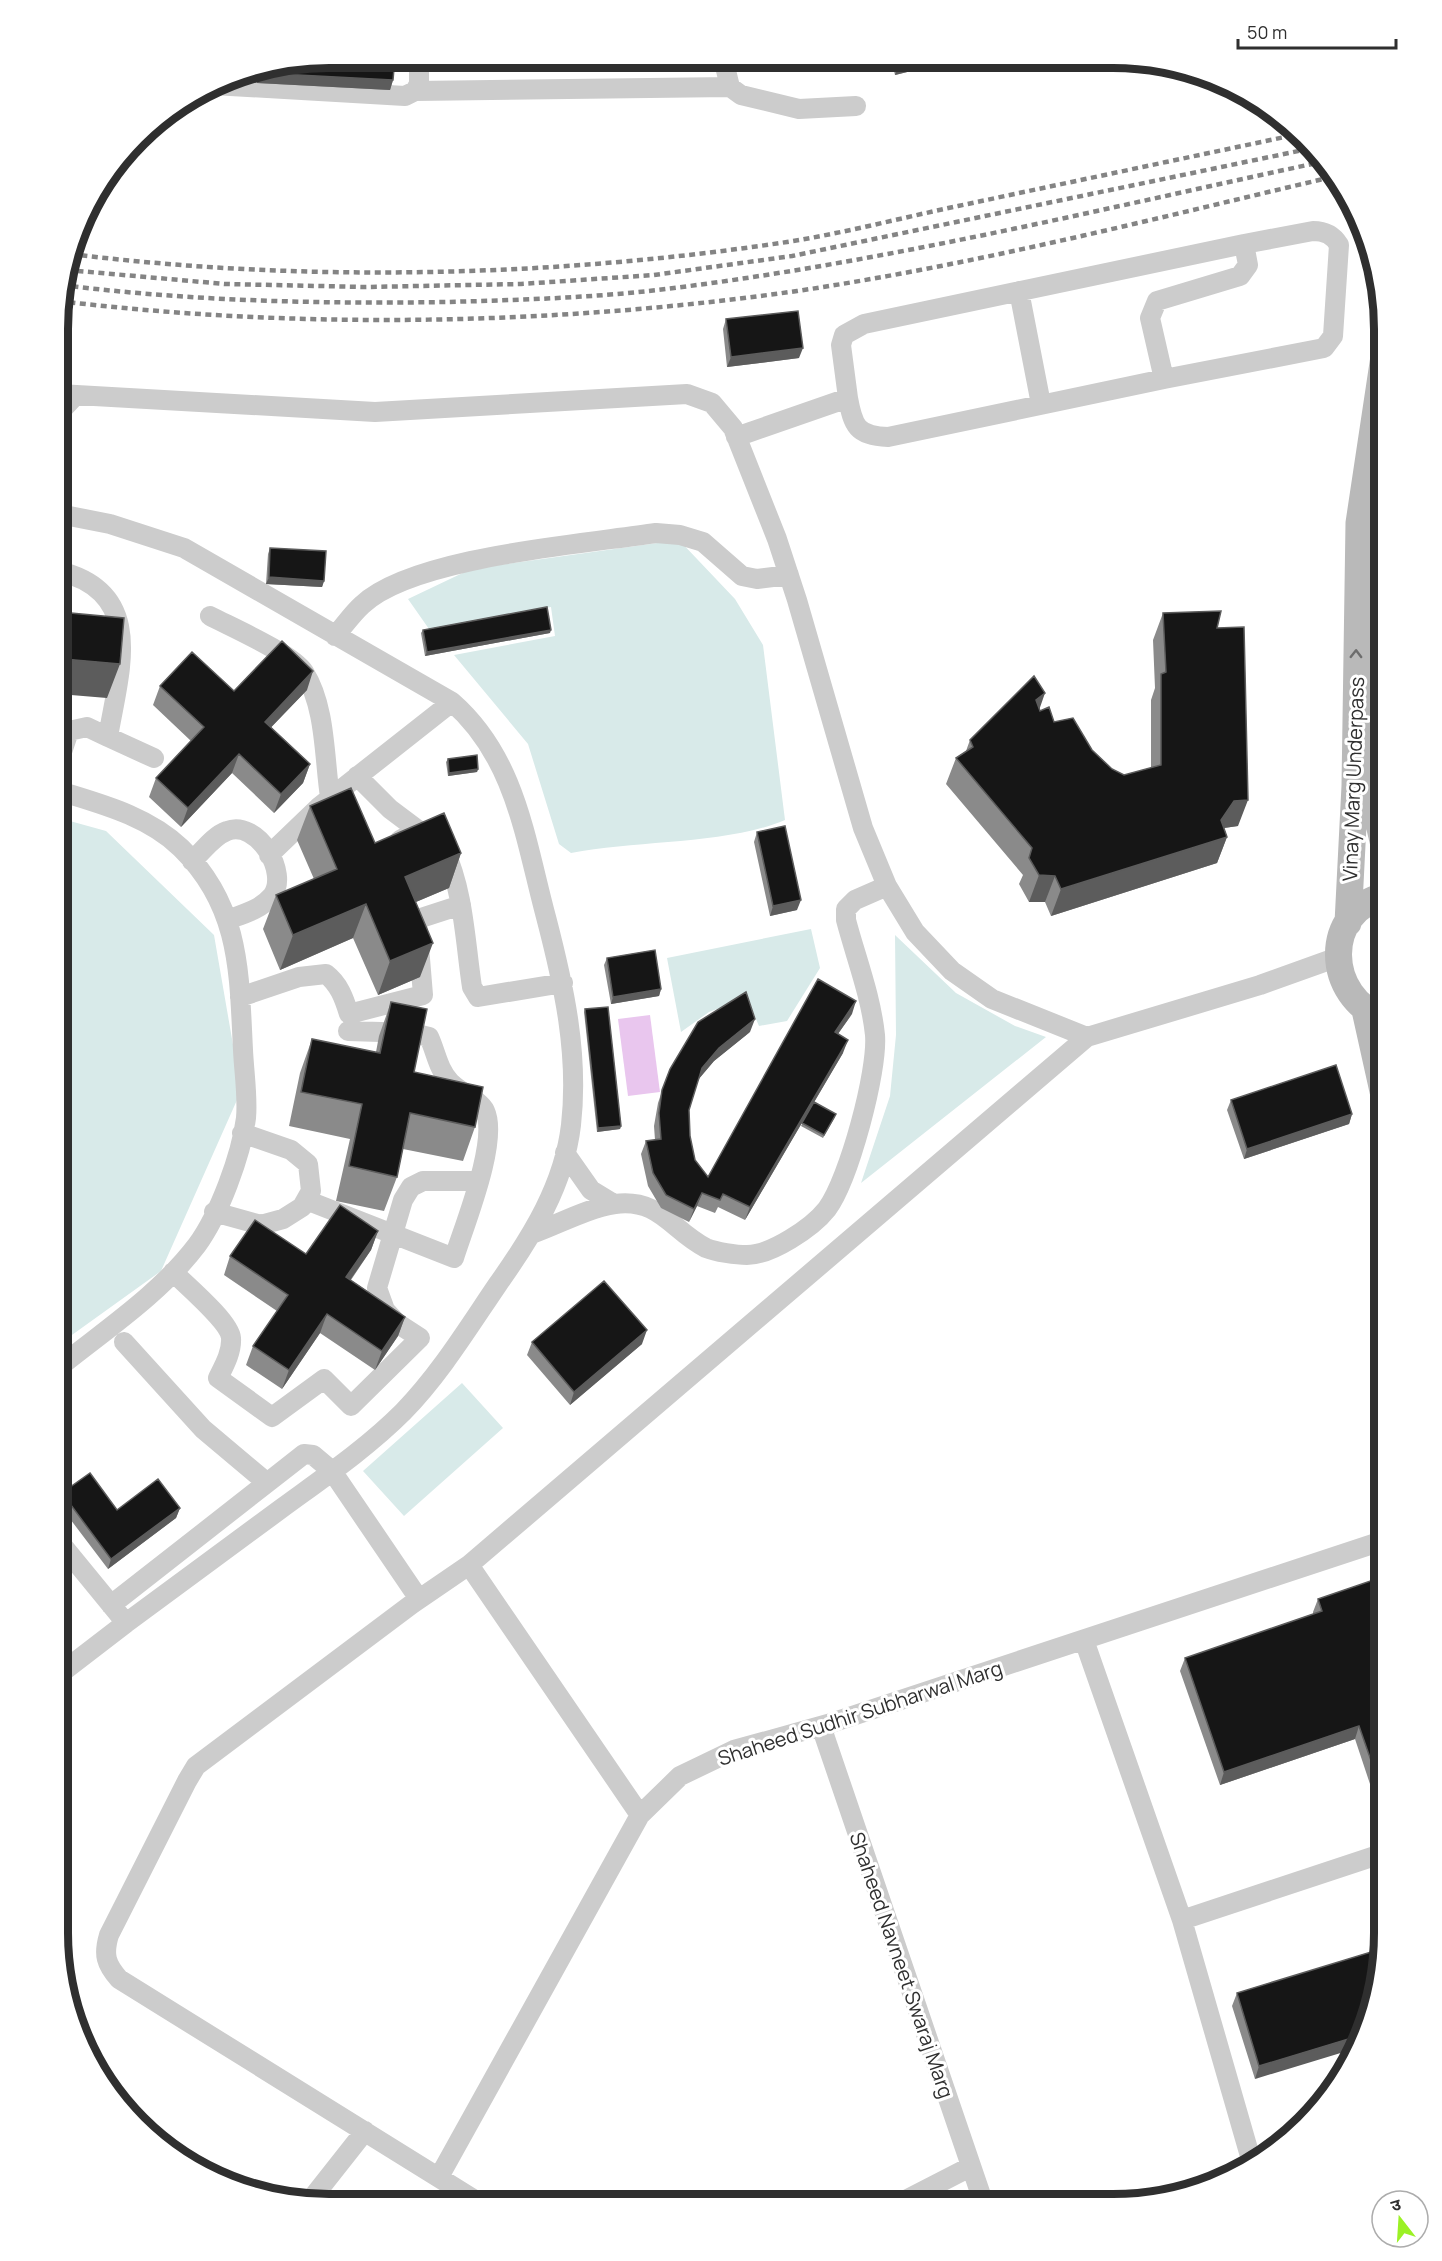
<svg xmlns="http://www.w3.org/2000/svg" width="1442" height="2261" font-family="Manrope,'Noto Sans Devanagari',sans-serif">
<rect width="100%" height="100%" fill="#fff"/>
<path fill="#d8eae9" d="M679,540L735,599L763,645L785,820C725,845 638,840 571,853L559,844L528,744L454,655L555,636L551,607L429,629L408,599L471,569Z
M59,818L106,831L214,935L241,1091L161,1271L58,1345Z
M811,929L820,968L787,1021L759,1026L747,998L709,1012L681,1032L667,958Z
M895,935L956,993L1015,1026L1046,1037L861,1183L890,1096L896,1035Z
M462,1383L503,1428L404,1516L363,1471Z"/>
<path fill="#e9c6ee" d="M650,1015L660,1092L628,1096L618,1019Z"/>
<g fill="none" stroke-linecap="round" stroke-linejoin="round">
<path stroke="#ccc" stroke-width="20" d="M723,58L730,87L741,95L799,109L856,106
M213,85L405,96L415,91L730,87
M415,91L419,84V57
M1019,291L1041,404
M59,394L375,412L687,394L712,403L733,428L777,539L797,600L863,828L887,886L915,932L952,971L992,999L1087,1037
M848,398L841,345L844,335L864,324L1244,244
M59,413L76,395
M736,437L848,398C853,426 857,436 888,437L1164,379L1150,318L1157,301L1240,276L1248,265L1244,244L1313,231C1325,231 1333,235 1339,245L1333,336L1324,348L1164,379
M59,514L110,524L184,548L452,702
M59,571C147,593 119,671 108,737L154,758
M210,616C231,627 293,654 304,672C326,707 324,757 330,797L337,805
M335,636C344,626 352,614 362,605C412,557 584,544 656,533L680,535L703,542L742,576L757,579L789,575
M59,761L69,731L87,727L108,737
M357,776L390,809L418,830L400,840
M444,849C464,892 465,941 472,987L478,997L563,983
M192,861C203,851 213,836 227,831C257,819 290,873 272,896C260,910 243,914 227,920
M240,997L299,977L326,974C339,984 344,998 349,1014L423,995L417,922L421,918L461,905
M565,1153L591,1190L614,1204
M306,1200L454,1258C464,1226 499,1141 485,1111C480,1100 459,1092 450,1082C438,1069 436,1052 429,1037L413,1033L348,1031
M214,1212L261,1225L283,1219L302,1207L311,1191L308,1164L291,1150L242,1133
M534,1233C559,1224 588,1208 615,1204C660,1198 672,1231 706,1248C716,1252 736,1255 747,1255C771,1255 812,1228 827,1209C849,1179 878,1071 875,1035C871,996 856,958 846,920V909L855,900L887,886
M173,1272C186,1285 230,1322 231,1338C232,1352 224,1366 218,1378L272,1417L324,1379L351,1406L420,1338L397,1323L385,1310L377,1288L403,1200L411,1187L423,1181H478
M124,1342L203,1429L266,1482
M58,1368C105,1330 160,1294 197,1245C219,1215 241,1156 246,1118C248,1097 244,1072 243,1050C239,973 241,907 181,848C148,816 101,804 59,791
M469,1565L640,1815
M111,1605L304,1454L313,1455L332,1471L419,1599
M126,1623C178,1585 230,1546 282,1508C323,1478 367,1448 403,1412C440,1374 468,1328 498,1284C532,1236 564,1185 571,1125C579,1054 564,986 546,917C525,839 516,758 452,702L320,806L269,855
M1084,1640L1182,1920L1252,2163
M57,1676L126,1623L58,1540
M821,1726L984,2204
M1182,1920L1384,1853
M439,2177L640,1815L680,1776L734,1750L828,1724L1385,1540
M309,2202L365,2131
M478,2202L119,1979C106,1964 103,1955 109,1935L187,1781L196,1766L412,1604L469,1565L1087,1037L1260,985L1338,957
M900,2203L970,2167"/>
<path stroke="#b9b9b9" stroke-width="27" d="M1385,849L1379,824L1380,683L1385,598
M1348,923L1355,786L1359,523L1385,350
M1365,1010L1385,1100
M1385,1019C1324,998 1322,910 1385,896"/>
<path stroke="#848484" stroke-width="4.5" stroke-dasharray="6 4.5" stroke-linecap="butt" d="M71,254C304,283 555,277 787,242C844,233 901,218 958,206C1071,182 1185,158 1299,134
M67,270L225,284L366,287L521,284L654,275L792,256L1313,148
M62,285C189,301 318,304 447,302C517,300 588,298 658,290C883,263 1105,208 1326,161
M59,301C299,330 558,325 797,291C979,264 1157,218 1336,176"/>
</g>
<path fill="#8a8a8a" d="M329,57L393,80L390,90L257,83V71Z
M891,59H960L895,75Z
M726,319L799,358L727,367L723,329Z
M270,548L324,581L322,587L266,584L268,554Z
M1163,613L1217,628L1238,826L1224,828L1227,837L1217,863L1051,916L1045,902H1029L1019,884L1023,875L946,784L956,758L966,751L970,740L1039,709L1040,711L1092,750L1112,769L1124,775L1151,768V700L1155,688L1153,640Z
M423,630L550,633L425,656L421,633Z
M160,686L234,691L307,690L271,727L310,764L303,783L274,813L232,773L181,827L149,797L156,778L191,741L153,705Z
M448,759L478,769L477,772L448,776L446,762Z
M310,806L375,843L461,853L449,888L416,902L420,977L378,995L353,938L280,970L263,929L276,895L314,879L297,840Z
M757,832L797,910L770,916L754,842Z
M607,958L661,989L659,996L611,1004L604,965Z
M391,1002L414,1072L475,1127L463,1161L403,1149L397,1177L384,1211L336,1201L350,1139L289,1126L300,1073L312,1039L376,1052L379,1036Z
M585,1009L621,1126L620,1129L597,1132L584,1012Z
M852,1014L838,1034L843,1053L814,1102L835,1117L823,1138L801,1126L807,1114L745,1220L718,1207L715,1213L697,1206L689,1222L661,1208L648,1186L641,1154L646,1141L655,1140L654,1126L658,1103L665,1082L750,1032L714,1061L698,1080L689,1110L690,1136L695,1160L708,1177Z
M1231,1100L1352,1114L1349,1124L1244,1159L1227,1110Z
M378,1231L371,1250L351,1280L405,1317L398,1336L375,1370L320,1333L282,1389L246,1365L253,1346L277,1311L224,1275L230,1256L306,1254Z
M532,1342L642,1344L570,1405L527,1355Z
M62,1493L117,1510L180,1508L176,1518L108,1569L58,1503Z
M1385,1576L1384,1802L1377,1805L1355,1739L1220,1785L1180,1671L1185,1658L1313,1614V1612L1318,1599Z
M1384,1948L1255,2079L1232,2006L1237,1993Z
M1308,2119L1285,2141L1284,2138L1289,2124Z"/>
<path fill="#5c5c5c" d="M733,58H748L732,62Z
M923,59H960L895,75L898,65Z
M260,73L393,80L390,90L257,83Z
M803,348L799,358L727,367L731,357Z
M269,577L324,581L322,587L266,584Z
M551,630L550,633L425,656L427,652Z
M64,659L120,664L107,698L59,694Z
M313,671L307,690L258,741L265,722Z
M1045,693L1036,719V700Z
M239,754L232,773L181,827L188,808Z
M310,764L303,783L274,813L281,794Z
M478,769L477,772L448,776L449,773Z
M1248,800L1238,826L1224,828L1227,837L1217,863L1051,916L1061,889L1221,820L1234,801Z
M461,853L449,888L392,912L405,877Z
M1039,875L1055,876L1045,902H1029Z
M801,900L797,910L770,916L773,906Z
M366,904L353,938L280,970L293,935Z
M433,943L420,977L378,995L390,961Z
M661,989L659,996L611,1004L613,997Z
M856,1001L852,1014L830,1045L835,1032Z
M755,1019L750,1032L714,1061L697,1081L702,1068L719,1048Z
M848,1040L843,1053L745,1220L750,1207Z
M1352,1114L1349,1124L1244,1159L1247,1149Z
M621,1126L620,1129L597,1132L598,1128Z
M702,1193L697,1206L689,1222L694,1209Z
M378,1231L371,1250L339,1296L346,1277Z
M327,1314L320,1333L282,1389L289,1370Z
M405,1317L398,1336L375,1370L382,1351Z
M647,1330L642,1344L570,1405L574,1392Z
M180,1508L176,1518L108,1569L111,1559Z
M1359,1726L1355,1739L1220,1785L1224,1772Z
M1384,1791V1802L1377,1805L1382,1792Z
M1365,2034L1357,2048L1255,2079L1259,2066Z"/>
<path fill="#161616" stroke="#5c5c5c" stroke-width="1.5" d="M329,57H395L393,80L260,73V71Z
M897,59H923L898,65Z
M798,311L803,348L731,357L726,319Z
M59,547L66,548L60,612L124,618L120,664L64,659L59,720Z
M270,548L326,551L324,581L269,577Z
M547,607L551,630L427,652L423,630Z
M1221,611L1217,628L1244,627L1248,800L1234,801L1221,820L1227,837L1061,889L1055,876L1039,875L1029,858L1032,848L956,758L973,747L970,740L1034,676L1045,693L1036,700L1040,711L1049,707L1054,722L1073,718L1092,750L1112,769L1124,775L1161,765V674L1166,672L1163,613Z
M282,641L313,671L265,722L310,764L281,794L239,754L188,808L156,778L204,727L160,686L192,652L234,691Z
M477,755L478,769L449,773L448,759Z
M351,788L375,843L444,813L461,853L405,877L433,943L390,961L366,904L293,935L276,895L337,869L310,806Z
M785,826L801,900L773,906L757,832Z
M655,950L661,989L613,997L607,958Z
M818,979L856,1001L835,1032L848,1040L750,1207L723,1194L720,1200L702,1193L694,1209L666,1195L653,1173L646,1141L661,1139L659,1113L662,1090L670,1069L698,1022L746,992L755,1019L719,1048L702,1068L689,1110L690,1136L695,1160L708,1177Z
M391,1002L427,1009L414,1072L483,1087L475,1127L410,1113L397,1177L349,1166L362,1104L301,1092L312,1039L380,1053Z
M608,1007L621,1126L598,1128L585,1009Z
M1336,1065L1352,1114L1247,1149L1231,1100Z
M814,1102L836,1114L824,1135L802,1123Z
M340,1205L378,1231L346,1277L405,1317L382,1351L327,1314L289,1370L253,1346L288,1295L230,1256L255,1220L306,1254Z
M604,1281L647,1330L574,1392L532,1342Z
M90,1473L117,1510L158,1479L180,1508L111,1559L62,1493Z
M1385,1576L1384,1791L1382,1792L1359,1726L1224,1772L1185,1658L1322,1611L1318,1599Z
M1384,1948L1365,2034L1259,2066L1237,1993Z
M1308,2119L1292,2135L1289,2124Z"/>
<defs><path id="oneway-chevron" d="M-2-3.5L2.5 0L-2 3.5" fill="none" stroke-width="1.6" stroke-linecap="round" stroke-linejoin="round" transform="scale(1.5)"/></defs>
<use stroke="#6d6d6d" href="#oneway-chevron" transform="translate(1356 654) rotate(-89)"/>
<g text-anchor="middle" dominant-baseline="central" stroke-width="6" stroke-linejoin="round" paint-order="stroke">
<g font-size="20" fill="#2f2f2f" stroke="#fff">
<text transform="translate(1353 779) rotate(-88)">Vinay Marg Underpass</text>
<text transform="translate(860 1713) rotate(-18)">Shaheed Sudhir Subharwal Marg</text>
<text transform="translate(902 1965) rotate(71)">Shaheed Navneet Swaraj Marg</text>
</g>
</g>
<path d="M0 0H1442V2261H0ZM329 68H1113A261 261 0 0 1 1374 329V1933A261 261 0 0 1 1113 2194H329A261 261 0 0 1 68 1933V329A261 261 0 0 1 329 68Z" fill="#fff" fill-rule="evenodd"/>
<path fill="none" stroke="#2f2f2f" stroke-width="8" d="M329 68H1113A261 261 0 0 1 1374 329V1933A261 261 0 0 1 1113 2194H329A261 261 0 0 1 68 1933V329A261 261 0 0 1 329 68Z"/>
<g transform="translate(1400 2219) rotate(343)"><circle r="28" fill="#ffffff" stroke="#acacac" stroke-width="1.5"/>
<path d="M0-4.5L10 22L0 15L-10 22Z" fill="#9bf125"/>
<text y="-9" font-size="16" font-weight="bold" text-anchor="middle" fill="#2f2f2f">उ</text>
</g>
<path d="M1238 39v9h158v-9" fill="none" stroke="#2f2f2f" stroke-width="3"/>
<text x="1247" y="39" font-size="18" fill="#2f2f2f" stroke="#ffffff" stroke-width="4.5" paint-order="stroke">50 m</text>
</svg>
